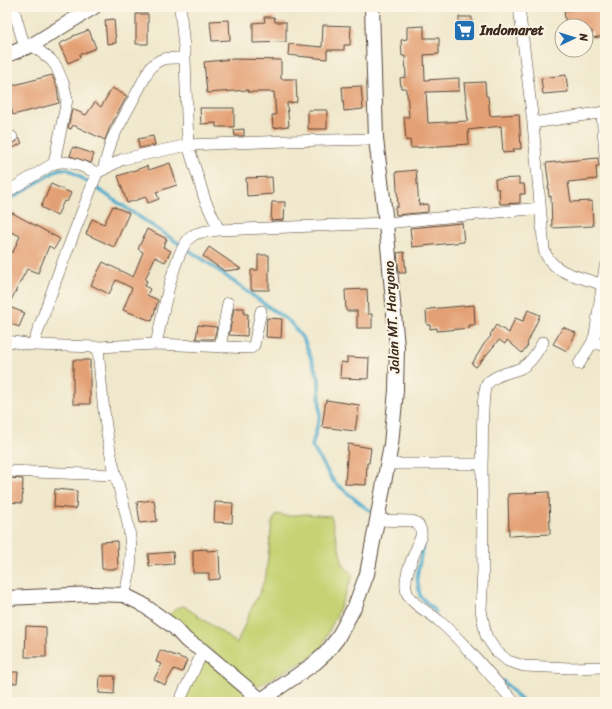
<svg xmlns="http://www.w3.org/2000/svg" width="612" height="709" font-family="Sriracha,sans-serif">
<rect width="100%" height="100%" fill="#fcf5e5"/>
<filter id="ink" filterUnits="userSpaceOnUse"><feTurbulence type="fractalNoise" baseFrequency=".025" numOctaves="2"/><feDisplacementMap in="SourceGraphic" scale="8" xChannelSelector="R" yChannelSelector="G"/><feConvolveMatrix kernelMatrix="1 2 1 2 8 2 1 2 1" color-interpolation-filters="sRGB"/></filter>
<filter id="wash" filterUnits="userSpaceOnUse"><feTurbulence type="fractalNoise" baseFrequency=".012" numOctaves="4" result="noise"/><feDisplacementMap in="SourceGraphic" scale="16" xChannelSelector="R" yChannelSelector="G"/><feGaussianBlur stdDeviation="0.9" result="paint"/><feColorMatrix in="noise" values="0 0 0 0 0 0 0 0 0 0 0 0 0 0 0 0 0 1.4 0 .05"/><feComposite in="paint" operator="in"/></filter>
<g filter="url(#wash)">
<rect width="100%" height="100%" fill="#efe8cc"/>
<path fill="#c6d374" stroke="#807e49" d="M277,514L287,516L305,514L331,516L343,565L353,575L338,612L321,648L310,658L275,676L258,687L172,621L170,614L176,608L184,606L237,643L252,607L260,592L266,575L272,522Z
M202,654L255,702H181Z"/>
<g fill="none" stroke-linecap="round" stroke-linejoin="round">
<path stroke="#4dabcc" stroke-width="3.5" d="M7,201L59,169H68L208,263L263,303L290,322L304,340L319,379L320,416L312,446L334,482L366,508L374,512
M423,544L417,577L420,596L436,612
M503,681L523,702"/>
</g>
<g id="blocks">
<path fill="#e4a074" d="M592,7H605V36L592,38V31L586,32V26H566L564,11Z
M136,14H148V44H136Z
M264,17H274L275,22H286V42L253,43V23L265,22Z
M459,17H472L471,28L459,27Z
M114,19L116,43L107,44L105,20Z
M229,20L230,40L212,41L210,21Z
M323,25L351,26L350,45H344V50H327V59L288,55L289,44L322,47Z
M424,26V38H439V54L424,55L425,80L459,78V91L426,92L428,123L468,121L464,83L485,82L486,96H488L490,116L519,114L521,149H513L514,152L503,153L501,126L468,130L469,144L411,148L410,140L406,141L404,117H409L407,93H406V88H401L400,78L406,77L405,56H402L401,40L407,39V27Z
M89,30L96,48L79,55L81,57L68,63L59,44L73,37V36Z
M233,59L281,60V79H296L297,102L287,103L289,126L273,128L272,115H276L274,92H248V90L207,93L204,62Z
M52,75L57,87L59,103L13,115L7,92V87Z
M566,75L568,92L543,94L541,78Z
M361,86L363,109L344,111L342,87Z
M112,88L127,96L109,129L105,140L73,125L71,129L68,128L72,109L86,115L95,102L101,107Z
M200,108H234V127H216V123L201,124Z
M308,110H327V129H308Z
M244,129V136H235L234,130Z
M153,136L155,145L139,148L138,139Z
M19,138L22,143L10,150L7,145L16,142Z
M73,147L94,154L91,163L70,156Z
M598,158L599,166H596L597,179L568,182L571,202L592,201L593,226L552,228L551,196L549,197L548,186H549L546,163Z
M170,163L177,185L156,192L159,199L148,203L146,197L127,203L118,176L147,166L149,170Z
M416,170L419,205L428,204V212L396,215L395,207H398L396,172Z
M272,177L273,194L247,196L246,178Z
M519,178V184H524L525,194H520V203L500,204L499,189H496L495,179Z
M51,184L71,193L67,202L64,201L57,216L41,207Z
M272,202H285L284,220L271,221Z
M113,206L129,213L114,247L86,234L92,219L104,224Z
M7,210L60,239L54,249L49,246L38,273L27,269L7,308V251L13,252L20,236L9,231L10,229L7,226Z
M462,223L464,242L412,247L410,228Z
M147,229L167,239L163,247L171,251L165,262L155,257L145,280L147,281L145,286L150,289L147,295L158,300L152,321L123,310L132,288L116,280L109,294L91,285L103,262L133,277L143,252L138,249Z
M209,247L241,269L224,271L203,256Z
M404,252L406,273H399L397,253Z
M258,255H269V290H251V270H258Z
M367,289L368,314H372V328H357V311H346L345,290Z
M474,305L475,325H469L470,328L437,331V328L430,329V325H427L426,311L429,310V309Z
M9,307L25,313L19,327L7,322V312Z
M234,308H244V314H248L247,336L229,335Z
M528,310L540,315L527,344L528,345L522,353L507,340L505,344L499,340L476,367L472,364L484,344L491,336L490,335L496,325L509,333L515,318L523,321Z
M267,318L282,319L281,338L266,337Z
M198,325L217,327L214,339H196Z
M563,327L576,333L567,351L553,344Z
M347,357L369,358L368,379L340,378L341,362L347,363Z
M73,360H90V404H73Z
M326,400L359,405L355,431L322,427Z
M348,444L371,448L369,463H367L366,485L345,484Z
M7,478L23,479L22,503L7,502Z
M55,489L77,491L76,509L54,507Z
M549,492L550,534L509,536L508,494Z
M154,500L157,521L140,523L137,502Z
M215,502L233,503L232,523L214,522Z
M117,541L118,569H102L101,542Z
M207,549V551L219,550L220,579L209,580V573H193V550Z
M173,552L174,564L149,566L148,554Z
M26,626L46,627V657H25Z
M160,650L187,660L182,672L174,669L165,685L154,679L162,664L156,662Z
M7,672H18L17,683H7Z
M100,676H115L114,694L99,693Z"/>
</g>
</g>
<g filter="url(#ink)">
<use href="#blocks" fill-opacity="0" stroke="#564638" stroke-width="1"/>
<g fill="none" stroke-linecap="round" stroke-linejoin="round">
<defs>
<path id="minor" d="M13,7L25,48
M180,7L185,58L188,145L205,200L219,230L386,223L540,208
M519,7L533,123L544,250C553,276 583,276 605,286
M32,45L51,60L56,66L64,85L67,100L54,163
M602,113L605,155
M533,123L605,112
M7,138L12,137
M103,170L112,139L150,68C161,56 169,58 185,58
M7,192L51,165C65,157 84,167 97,173
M7,341L33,345L57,277L97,173L123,159L188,145L286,141L376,139
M592,343L605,345
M156,344C162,320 173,250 192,236C198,231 211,231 219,230
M33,345L98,347L156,344L251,348L254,345L261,311
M98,347C101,382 103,416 110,450C116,484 131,518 131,554C131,568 128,582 124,595
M220,347L228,303
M579,364L592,343L595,335L605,267
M387,464H482L483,570L481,610L486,636L496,651L508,661L524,666L570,668L605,667
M482,464C483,450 481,391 487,384C495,374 510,373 521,368C531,363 537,352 543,342
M7,471L115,475
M376,520L412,521C419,523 422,529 421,536C416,553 404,571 406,588C407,603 428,611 438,620C466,644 489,674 514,702
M179,702L203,651"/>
<path id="tertiary" d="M7,55L32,45L94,7
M7,598L93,594L124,595L142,604L174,627L186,640L203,651L261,700
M260,702L261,700L315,663L326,653L337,639L355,606L367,574L391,445L396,390L397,347L386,223L376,139L372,7"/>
</defs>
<use href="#minor" stroke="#564638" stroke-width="12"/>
<use href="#tertiary" stroke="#564638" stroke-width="16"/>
<use href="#minor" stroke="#fff" stroke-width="11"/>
<use href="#tertiary" stroke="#fff" stroke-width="14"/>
</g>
</g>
<defs>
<symbol id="supermarket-square" viewBox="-11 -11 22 22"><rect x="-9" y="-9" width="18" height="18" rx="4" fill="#1f6fb2" stroke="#fcf5e5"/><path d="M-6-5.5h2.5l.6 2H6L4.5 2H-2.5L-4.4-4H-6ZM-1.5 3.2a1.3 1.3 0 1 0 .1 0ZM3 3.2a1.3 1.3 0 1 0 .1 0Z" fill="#fff"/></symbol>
</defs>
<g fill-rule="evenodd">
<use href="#supermarket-square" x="452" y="18" width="25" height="25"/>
</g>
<g text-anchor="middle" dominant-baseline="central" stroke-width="4" stroke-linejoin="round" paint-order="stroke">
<g font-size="14" font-weight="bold" fill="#3b2a1e" stroke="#fcf5e5" text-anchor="start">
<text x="480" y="30">Indomaret</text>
</g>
<g font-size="14" fill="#3b2a1e" stroke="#fcf5e5">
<text transform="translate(392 317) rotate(-93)">Jalan MT. Haryono</text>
</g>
</g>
<rect width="612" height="709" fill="none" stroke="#fcf5e5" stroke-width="24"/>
<g transform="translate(574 38) rotate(86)"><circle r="19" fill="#fcf5e5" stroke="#afa495"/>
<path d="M0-3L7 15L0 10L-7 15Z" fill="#1f6fb2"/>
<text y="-6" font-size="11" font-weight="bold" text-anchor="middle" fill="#3b2a1e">N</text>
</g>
</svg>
